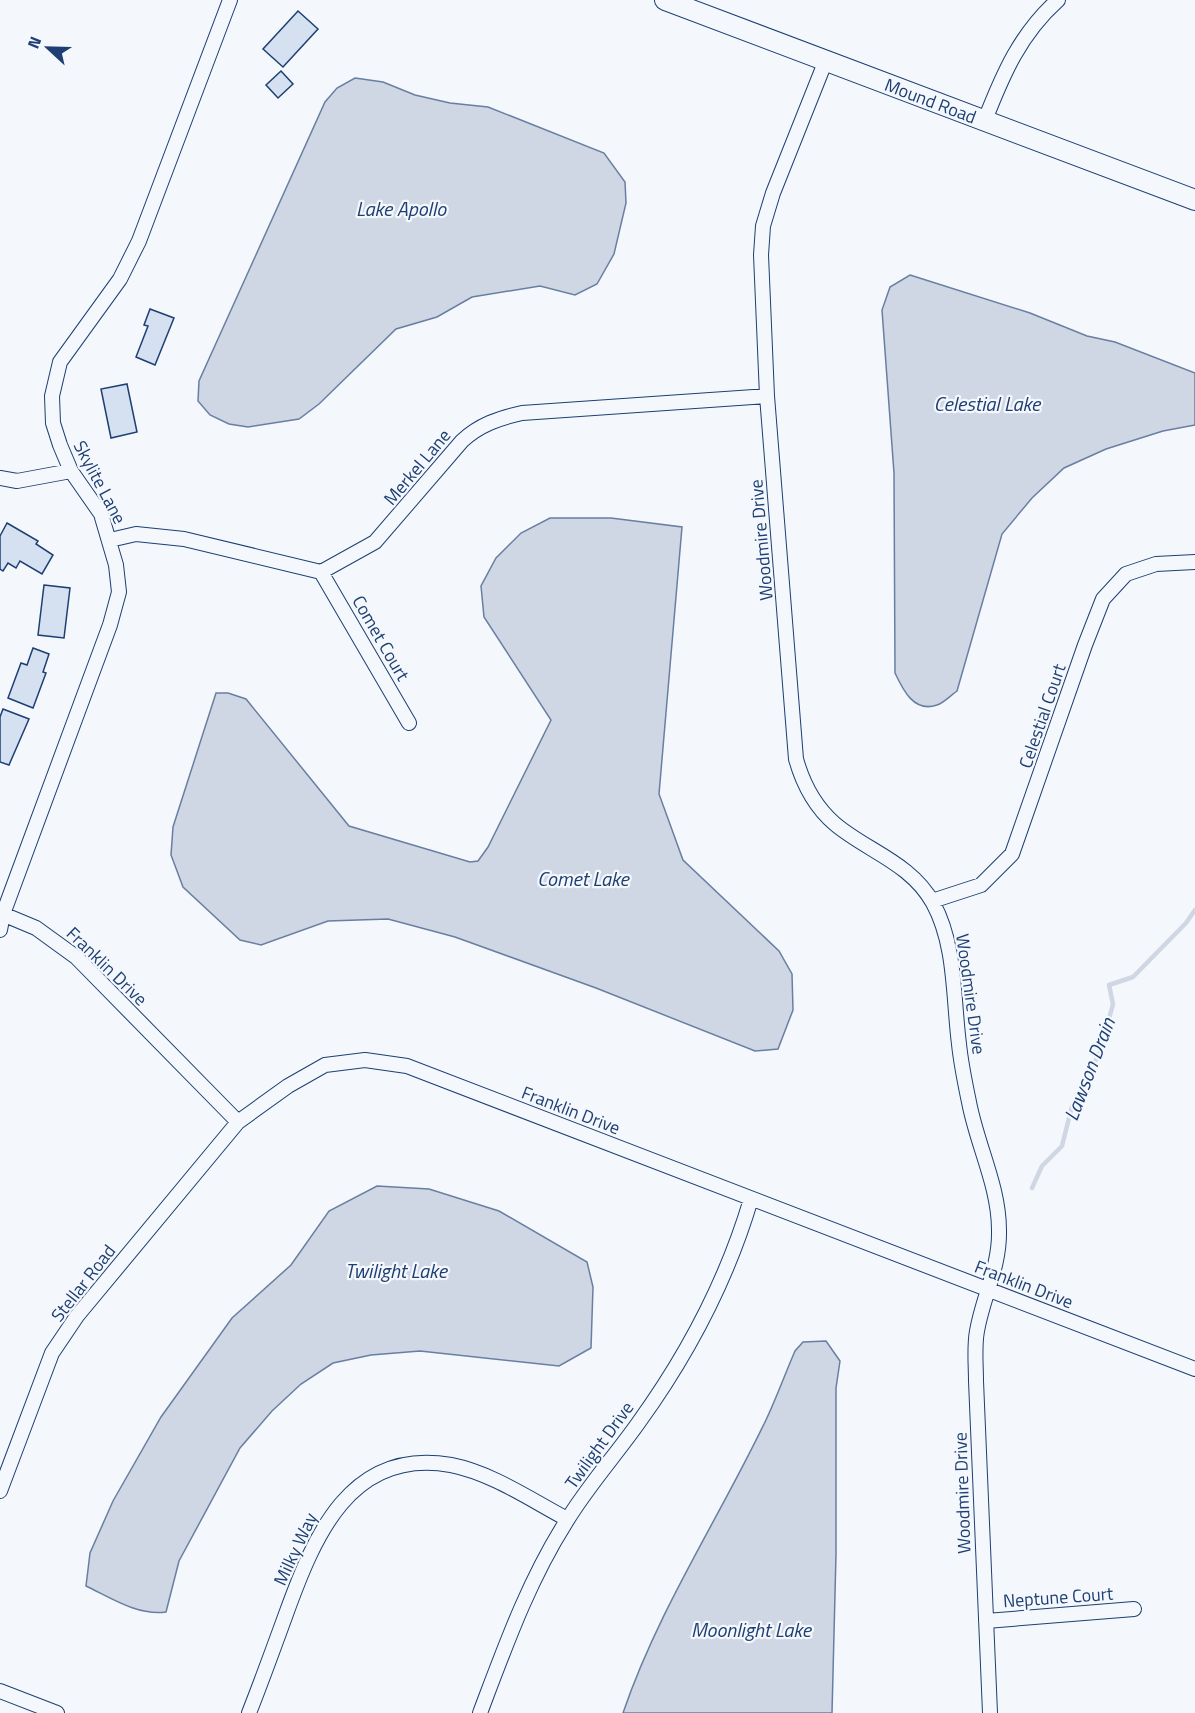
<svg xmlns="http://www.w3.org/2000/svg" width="1195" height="1713" font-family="'Titillium Web',sans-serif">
<rect width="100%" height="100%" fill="#f4f7fb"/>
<path fill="#cfd7e4" stroke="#687fa3" stroke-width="1.5" d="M355,78L383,82L415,95L450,103L488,107L604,153L625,182L626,203L614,254L597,284L575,295L540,286L472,297L437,317L396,329L319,404L299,419L248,427L229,424L210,415L198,401L199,381L325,102L337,88Z
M910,275L1030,313L1087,336L1115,342L1195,373V425L1163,431L1106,449L1064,468L1032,498L1002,534L957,691C951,695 944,703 937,705C914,713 903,690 895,673L894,473L882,310L890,287Z
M550,518H611L682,527L659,794L683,860L779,951L792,974L793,1010L778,1049L755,1051L596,988L455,937L388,919L328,921L261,945L240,940L183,887L171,855L173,827L216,693H228L246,699L349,826L470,862L478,861L488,847L551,720L484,617L481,586L496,558L521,533Z
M377,1186L429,1189L499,1211L587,1262L593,1287L591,1348L559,1366L420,1351L371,1355L333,1363L301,1384L272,1411L240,1448L179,1561L166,1612C138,1616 111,1598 86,1586L90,1553L113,1501L161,1417L232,1318L291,1265L329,1211Z
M826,1341L840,1361L836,1388V1554L832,1713H623C658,1610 718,1520 765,1422C776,1399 785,1374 795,1351L803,1342Z"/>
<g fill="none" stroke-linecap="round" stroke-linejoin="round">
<path stroke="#cfd7e4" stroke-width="4.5" d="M1032,1188L1042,1166L1062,1146L1072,1106L1100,1052L1113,1004L1109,985L1133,977L1186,923L1195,910"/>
</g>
<path fill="#d5e0f0" stroke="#1d3f73" stroke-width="1.5" d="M298,11L318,29L283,67L263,49Z
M281,71L293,84L278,98L266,85Z
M150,309L174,318L155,365L136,357L148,326L144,325Z
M127,384L137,432L111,438L101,389Z
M7,523L38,541L36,544L53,555L42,574L20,561L16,568L8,563L3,571L0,569V536Z
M44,585L70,588L64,638L38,635Z
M33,648L49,654L43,672L46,673L33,708L8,698L21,663L27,665Z
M3,709L29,719L9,765L0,762V717Z"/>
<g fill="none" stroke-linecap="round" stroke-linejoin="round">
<defs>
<path id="street" d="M826,60L773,193L763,226L761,255L767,396L796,759C803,784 814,806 835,824C867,851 911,863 933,903C956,945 953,997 959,1044C961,1064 965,1083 969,1102C977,1145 999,1186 999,1230C1000,1267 983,1296 977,1331C974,1347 976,1365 976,1381L990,1713
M985,120C1003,74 1020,34 1058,0
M0,478L17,481L71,471
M110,540L136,534L184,539L321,572L375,542L462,441C479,425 499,418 522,413L767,396
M321,572L409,723
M932,901L981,885L1012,854L1085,645L1103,599L1126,574L1156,564L1195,562
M0,913L36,928L76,957L238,1122
M0,930L3,914L110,625L119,592L116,565L101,514L71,471L60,445L53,423L52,396L60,362L120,279L139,241L230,0
M0,1491L52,1353L77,1316L238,1122L288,1086L325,1065L365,1060L407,1066L1195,1369
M986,1621L1134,1609
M0,1691L57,1713
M249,1713C262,1680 274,1647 286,1614C314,1537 350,1447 451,1465C492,1473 531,1500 567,1519
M480,1713C505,1647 528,1582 566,1522C587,1487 615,1456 639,1422C688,1354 727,1280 751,1199"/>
<g id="secondary">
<path id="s1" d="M665,0L1195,200"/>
</g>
</defs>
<use href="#street" stroke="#1d3f73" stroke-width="16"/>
<use href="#secondary" stroke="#1d3f73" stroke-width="22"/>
<use href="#street" stroke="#f4f7fb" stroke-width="14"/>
<use href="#secondary" stroke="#f4f7fb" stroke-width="20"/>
</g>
<g text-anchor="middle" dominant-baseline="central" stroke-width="4.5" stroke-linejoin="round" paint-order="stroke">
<g font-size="18" fill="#1d3f73" stroke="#f4f7fb">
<text stroke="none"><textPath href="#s1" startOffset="284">Mound Road</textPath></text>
<text transform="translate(417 467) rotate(-50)">Merkel Lane</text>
<text transform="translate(100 482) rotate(62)">Skylite Lane</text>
<text transform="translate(761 540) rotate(-95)">Woodmire Drive</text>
<text transform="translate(381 638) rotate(60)">Comet Court</text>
<text transform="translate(1042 716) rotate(-71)">Celestial Court</text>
<text transform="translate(107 966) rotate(44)">Franklin Drive</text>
<text transform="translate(971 994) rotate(82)">Woodmire Drive</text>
<text transform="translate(571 1110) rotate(21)">Franklin Drive</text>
<text transform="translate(83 1283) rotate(-52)">Stellar Road</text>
<text transform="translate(1024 1284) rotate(21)">Franklin Drive</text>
<text transform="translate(599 1445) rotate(-54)">Twilight Drive</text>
<text transform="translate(962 1493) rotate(-92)">Woodmire Drive</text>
<text transform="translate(295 1549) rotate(-65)">Milky Way</text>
<text transform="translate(1058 1597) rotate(-4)">Neptune Court</text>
</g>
<g font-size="20" font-style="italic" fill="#1d3f73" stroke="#f4f7fb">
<text x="401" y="208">Lake Apollo</text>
<text x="987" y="403">Celestial Lake</text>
<text x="583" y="878">Comet Lake</text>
<text transform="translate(1089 1069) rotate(-69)">Lawson Drain</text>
<text x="396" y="1270">Twilight Lake</text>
<text x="751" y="1629">Moonlight Lake</text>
</g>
</g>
<g transform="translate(48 48) rotate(292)" stroke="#f4f7fb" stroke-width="4.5" paint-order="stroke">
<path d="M0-4.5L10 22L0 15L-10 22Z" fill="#1d3f73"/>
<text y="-9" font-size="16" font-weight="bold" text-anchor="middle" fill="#1d3f73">N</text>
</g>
</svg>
